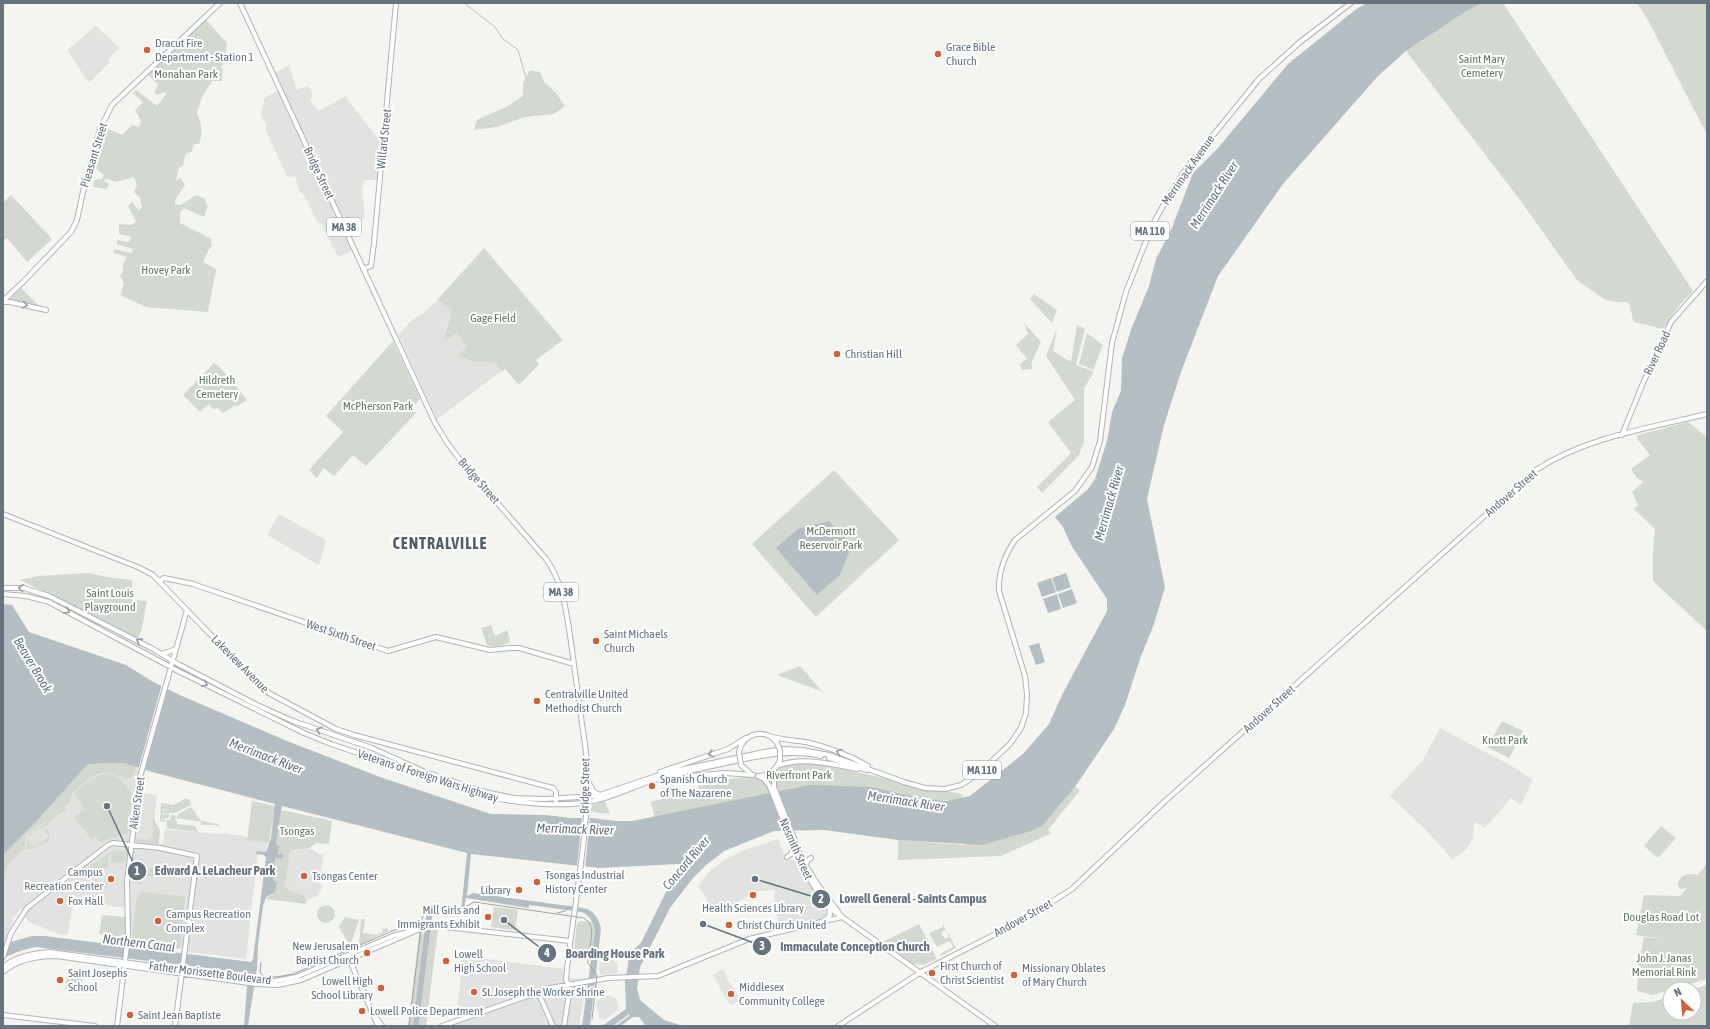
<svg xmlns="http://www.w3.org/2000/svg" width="1710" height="1029" font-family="'Asap Condensed',sans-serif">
<rect width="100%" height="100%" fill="#f4f4f1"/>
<path fill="#e2e3e1" d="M96,26L119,48L108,60L110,62L89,83L67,50Z
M289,65L297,90L308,86L313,94L310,101L319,111L345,96L379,140L377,180H364L362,191L365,218L348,228L357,248L338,257L321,223H318L304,195L299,191L295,176L287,177L266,130V123L261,117V112L265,98L278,90L271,75Z
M438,299L452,309L445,331V339L447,340L457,333L467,347L456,356L475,362L495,363L502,371L437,419L398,335L413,319L424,313Z
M279,514L326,540L319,565L267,535Z
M1440,728L1512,766L1533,780L1521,805L1511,798L1485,828L1474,821L1473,836L1474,837L1467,848L1453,860L1425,829L1390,796L1423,760Z
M123,763L145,771L141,793L157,795L154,819L160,831L159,844H163L165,829L218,834L225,833L242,836L267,842L266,852L258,851L246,959L188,952V949L132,942L129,908L73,902L68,934L62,935L53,932L29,922L24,916L26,912L19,908L20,910L12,919L14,920L5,942L3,941V855L65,788Z
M778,839L786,859L795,860L828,914L825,918L781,928L773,906L775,890L760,891L713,914L704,895L698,886L710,871L723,861L742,851Z
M303,848L312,849L319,854H324L319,884L322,885V888L317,896L306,901L305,895L297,894L290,889H285L290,850L295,851Z
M464,956L565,969L564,978L587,979L579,1026H444L458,1021L456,1015Z
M614,960V962H617L618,973L600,975L599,963H601V961Z
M723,969L726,975V977L742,1002L739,1004L737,1002L730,1005L713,975Z
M607,995L617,999L619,1009L605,1020L599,1018L596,1002Z"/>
<path fill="#d3d9d1" d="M1482,3H1503L1693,291L1677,308L1663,329L1634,322C1631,316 1632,308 1628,302H1615L1604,299L1577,280L1520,200L1406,51L1465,12Z
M1637,3H1707V135L1648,20Z
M206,20L227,43L224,63L220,68H223L222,81H212L202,97L197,113C202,125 203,132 199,144H194L192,151L185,155L183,166L179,167L176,180L180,178L185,185L175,200V204L181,205L196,195L204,198L208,206L204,217L184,208L180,213V223L212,239L211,242L212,245L208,251L203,262L216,269V274L215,275L208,312L146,307L120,295L124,283L120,276L123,272V264L127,257L114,253V249L132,253L133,249L117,244V240L129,242L131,237L119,234V224L131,225L136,222L128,206L132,202L138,210L142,208L140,198L134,192L137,185L134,177L115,182L106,178L104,181L109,183L107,189L93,187L94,180L102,179L104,175L93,166C94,153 98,138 104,127L122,135L132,125L139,127L141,121L135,110L143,102L133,93L136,90L157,106L167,93L164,92L158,95L154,93L158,84L148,75Z
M530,70L540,72L544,82L556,93L565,106L554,114L525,117L497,127L474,130L477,120L506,107L523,96V83Z
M11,195L52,239L27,262L7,238L3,241V203Z
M484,248L563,340L536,360L539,364L519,385L505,369L502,371L495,363L475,362L456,356L467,347L457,333L447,340L444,338L452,309L446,307L438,299Z
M21,288L38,305V306L9,300Z
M1034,294L1057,310L1052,323L1030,299Z
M1024,323L1041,342L1031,364L1033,369L1022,370L1020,364L1027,359L1016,345L1028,334Z
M1077,325L1085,329L1076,365L1094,372L1084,388V442L1079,455L1042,493L1037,487L1071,453L1048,422L1075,400L1046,356L1057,328L1053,351L1071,362Z
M1087,333L1103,345L1093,370L1079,364Z
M393,341L420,399L411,409L416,413L366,466L353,455L334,476L324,468L317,478L309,470L343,432L326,416Z
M214,363L220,367L247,400L236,407L235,405L223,413L217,407L214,410L209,404L200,412L183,395Z
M1688,422L1707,437V631L1653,581V552L1655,529L1634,509L1638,505L1632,492L1643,482L1637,478L1631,469L1650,455L1637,439L1638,435Z
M834,470L899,540L816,617L752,544Z
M88,573L113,578L132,580L131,600L147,601C144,613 144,627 138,638L20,580L39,576Z
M491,625L495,636L507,630L510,640L509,643L495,647L487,645L481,628Z
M800,666L823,692L777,675Z
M1502,721L1523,731L1509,758L1487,747Z
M802,761L962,794L964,801L927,800L655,820L651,802L674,796L700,795L698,786L703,785V782L773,774C782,765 789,762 802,761Z
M123,763L136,767C132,792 114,768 98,774C90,777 78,786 73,793C70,796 71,800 68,804C59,809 53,814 45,821C40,826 32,830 26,835L25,848L7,866L3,883V855L33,825L88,764Z
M109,774L120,779L132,794L128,834L122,833L115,838L113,836L103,842L98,841V839L95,837L92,840L74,817L85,809L74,794C84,785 94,774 109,774Z
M1075,787L1080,790L1048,830L1052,833L1001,856L898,860V840L964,845L1048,819Z
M186,798L190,800L191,805L177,812L163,809V812L164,810L175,811V813H169V818H165L164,822H162L163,814H167V813H163L161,822L160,821L161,803L174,805Z
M252,801L275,806L269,843L252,840L247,842Z
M605,801L610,814L590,812L592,805Z
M64,807L67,812C57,811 51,823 44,828L42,827L29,836L28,840L33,846L31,848L35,845L36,846L49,837L45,830L48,828L50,836L48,842L42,843L35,848L26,850L28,835L45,823L50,817Z
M154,807V819L160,831L158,844L137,842V839L148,840V838L153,837L152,832L154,830L152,829Z
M191,807L201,821L218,824L220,827L215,825H201V822L178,818L176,819L178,814Z
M282,810L332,821L329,844L317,843L309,848C302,848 297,851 290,850L285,888C292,890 297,895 305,895L306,904L265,899L275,892L277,883L273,880L275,858H282C271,847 280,824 282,810Z
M171,815L176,816L175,821H177V824L195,826L198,832L167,828L166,820H170Z
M1661,826L1676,838L1658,858L1644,846Z
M112,850L126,851L124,863L110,862Z
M110,852L108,867L101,871L97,877L79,875Z
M1707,863V979L1653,995L1637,991L1638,965L1644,937L1664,939L1636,935L1644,895L1680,896L1687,888L1681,889L1678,887C1677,875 1688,872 1698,875Z
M156,864H160L158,876H137L136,882H142L141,884L133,882L134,874L146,871Z
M141,892L185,896L180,949L132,942L136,900Z
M317 914a9 9 0 1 1 18 0a9 9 0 1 1-18 0Z
M494,907L518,910L515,930L491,927Z
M102,915L125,917V937L99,934Z
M345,917L359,920L350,946L339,927Z
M361,919H365L363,933L378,935L379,933H382L383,928L388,929V931L359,945Z
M580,921L593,922C597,931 593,943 592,952L574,950L577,923Z
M919,924L937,959L924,965L912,964L883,942Z
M943,924L947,932L945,930L942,932L943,935H940L943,936L945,939L949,937L947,934L948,933L956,948L941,956L940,954L953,947L950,941L937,947L929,933L943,927Z
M438,928L426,1026H408L419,935Z
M67,974L83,976L81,992L65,990Z
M1707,985V1026H1629L1633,1003L1652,1002L1670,997V1013H1694V989Z"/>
<path fill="#b5bfc3" d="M1367,3H1482L1465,12L1406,51L1378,76L1283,184L1218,276L1181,372L1164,425L1147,499L1165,587L1154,624L1141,656L1125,705L1114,729L1075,787L1048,819L1042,826L1034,830L982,845L898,840L824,830L774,831L724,851L705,866L693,878L670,908L640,967L637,988L640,1000L664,1020L680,1025L696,1026L645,1025L639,1017H631L629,1014L613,1026H597L605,1024L626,1009L625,982L628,965L629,949H634L641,943L666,892L680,874L683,865L679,864L599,868L471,854L467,896L473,893L583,908C594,910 598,918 601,928L590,1026H582L595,931C594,922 590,916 582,912L529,905V908L466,898L464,910L461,913H435L432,917L419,1022L418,1026H413L427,911L431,910L458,913L461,911L467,853L282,806L276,844L279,846L278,854H283V858H275L273,880L277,883L275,892L266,897L263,906L258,945L257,968L248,1026H244L248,973L35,947L20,951L3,958V944L32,936H45L251,962L253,959L266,857L264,855L256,854L257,851L266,852L271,838L275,804L152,772L123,763L88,764L33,825L3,855V604L12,605L29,632L126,665L155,683L182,696L287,741L380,777L491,814L546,815L570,818H591L617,821H632L810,785L871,787L923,799L947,801L970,796L1023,754L1049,724L1063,693L1107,611V599L1071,545L1063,527L1055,517L1088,489L1095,479L1107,441L1112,412L1121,391L1122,358L1132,327L1149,286L1156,259L1171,230L1193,173L1218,148L1288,64L1355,10Z
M829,521L852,545L840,575L817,595L776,548L798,529Z
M1066,573L1071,587L1057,592L1052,578Z
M1051,578L1056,592L1042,597L1037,583Z
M1072,589L1077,603L1063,608L1058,594Z
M1057,594L1061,609L1048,613L1043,599Z
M1039,643L1045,662L1036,665L1029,646Z"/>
<path fill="#f4f4f1" d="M162,684L168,687L144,772L138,770Z
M582,816H590L585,869L577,868Z"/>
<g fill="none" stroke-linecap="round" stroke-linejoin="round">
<path stroke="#b5bfc3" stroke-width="1" d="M464,3L495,27L502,38L518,50L526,78"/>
<path stroke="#b5bfc3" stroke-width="3" d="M618,1026L633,1015"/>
<defs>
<path id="major" d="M240,3L435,423L448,444L461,461L546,559C565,585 567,618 572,649C575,674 579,699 582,724C585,743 588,763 588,782C586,845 574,907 567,969L566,980L570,988L564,1026
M363,269L371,266L374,243L396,3
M3,301L24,281L71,232L77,220L86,178L100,129L112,105L220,3
M3,302H10L46,310
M1622,435L1643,383L1671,322L1707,281
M3,514L140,568L153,575L265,691L336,729L354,735L553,788L556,792V801
M159,581L164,578L193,584L388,651L436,637L490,650L511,648H519L574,664
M3,588H24L49,596L153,649L178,664L257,705L293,721L372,748L425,772L485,792L514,798L544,799L597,796L665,773L764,752L783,749L803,750L829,755L904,782L925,788L945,789L961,785L978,774L1010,744L1021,728L1026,713L1027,695L1025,676L999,591C998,573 1005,555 1015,540L1075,491L1092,467L1100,441L1112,343L1126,292L1152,226L1169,195L1188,166L1259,79L1300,42L1351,3
M3,594L26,596L49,602L180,672L304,733L331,744L479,794C509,803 563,808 593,801C613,797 632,787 651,781C672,774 694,770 716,765C751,758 785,748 821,756
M162,654L176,649
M769,736C781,740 794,740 806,742C828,747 849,755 868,766
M739,752C743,733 765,727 777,743
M829,758L867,770
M741,765L751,774
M777,766C802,756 831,764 857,769
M774,770V787L803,861L818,885L842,917
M660,772L728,749L746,738
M758,776L764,779L769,785C789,832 797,869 831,909L995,1026
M758,776C768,776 776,770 780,760
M666,778L725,773L753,775
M589,783L593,791L600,795
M787,857L791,854L793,849
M806,866L807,861L811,858
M825,920L830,915L829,908
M348,956L378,1026
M3,957L11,933L27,908L108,845L113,843L160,848L197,856L175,1026
M3,967C16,956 34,953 50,952L255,980L275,981L296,977L395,935L437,926L570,941
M3,972C18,959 37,956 56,956L256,984L278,985L301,980L413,932
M538,992L553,1026
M3,1015L95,1026
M377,1019L382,1026
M117,1026L128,937L127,881L140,777L187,610
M442,1026L550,988L608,978L658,976L749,939L842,917
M838,1026L921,972L1023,920L1072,889L1164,802L1536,470C1586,437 1650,428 1707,414"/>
</defs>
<use href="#major" stroke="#b0b3b7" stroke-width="6"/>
<use href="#major" stroke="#fff" stroke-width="4"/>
<path stroke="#9ea3a8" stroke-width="1" d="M557,913L565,911L570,906
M420,937L422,918L427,910L432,909L458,911L474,902L584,918C599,927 587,949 588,963L597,975L592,1019
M261,963L260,972L263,976L277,977L293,974L392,931L404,927L415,926L420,930V937L409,1026"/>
<defs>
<path id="major-bridge" d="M777,743L780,750V760
M739,752L741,765"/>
</defs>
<use href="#major-bridge" stroke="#b0b3b7" stroke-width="6" stroke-linecap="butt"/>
<use href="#major-bridge" stroke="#fff" stroke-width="4"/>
</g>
<defs><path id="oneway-chevron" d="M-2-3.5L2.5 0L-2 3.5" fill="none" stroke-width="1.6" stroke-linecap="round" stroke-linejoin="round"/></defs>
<g stroke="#959da5">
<use href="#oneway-chevron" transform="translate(25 305) rotate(12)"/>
<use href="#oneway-chevron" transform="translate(21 588) rotate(-173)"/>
<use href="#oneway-chevron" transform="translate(67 611) rotate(28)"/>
<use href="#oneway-chevron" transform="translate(139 641) rotate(-152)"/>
<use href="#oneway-chevron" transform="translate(205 684) rotate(27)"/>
<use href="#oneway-chevron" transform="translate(319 730) rotate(-162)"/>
<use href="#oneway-chevron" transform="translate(839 752) rotate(-159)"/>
<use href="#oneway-chevron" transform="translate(711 754) rotate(162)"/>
</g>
<g fill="#cd6238" stroke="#fff" stroke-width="1.5">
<circle cx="147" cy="50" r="4"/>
<circle cx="938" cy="54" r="4"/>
<circle cx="837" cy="354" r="4"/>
<circle cx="596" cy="641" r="4"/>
<circle cx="537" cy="701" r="4"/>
<circle cx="652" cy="786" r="4"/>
<circle cx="304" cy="876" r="4"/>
<circle cx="111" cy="879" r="4"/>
<circle cx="537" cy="882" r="4"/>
<circle cx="519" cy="890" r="4"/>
<circle cx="753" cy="895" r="4"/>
<circle cx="60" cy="901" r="4"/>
<circle cx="488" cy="917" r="4"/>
<circle cx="158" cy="921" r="4"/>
<circle cx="729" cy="925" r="4"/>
<circle cx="367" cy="953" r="4"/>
<circle cx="446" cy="961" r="4"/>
<circle cx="932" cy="973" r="4"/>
<circle cx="1014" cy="975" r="4"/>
<circle cx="60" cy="980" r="4"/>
<circle cx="381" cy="988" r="4"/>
<circle cx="474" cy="992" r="4"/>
<circle cx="731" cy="994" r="4"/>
<circle cx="362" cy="1011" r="4"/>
<circle cx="130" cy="1015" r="4"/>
</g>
<g text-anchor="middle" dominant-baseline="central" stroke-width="4" stroke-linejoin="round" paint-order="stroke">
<g fill="#fff" stroke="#959da5" stroke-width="1">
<rect x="327" y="218" width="34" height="18" rx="3"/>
<rect x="1131" y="222" width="38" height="18" rx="3"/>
<rect x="544" y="583" width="34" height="18" rx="3"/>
<rect x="963" y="761" width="38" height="18" rx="3"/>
</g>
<g font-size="11" font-weight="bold" fill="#67737e">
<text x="344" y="227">MA 38</text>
<text x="1150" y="231">MA 110</text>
<text x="561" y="592">MA 38</text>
<text x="982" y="770">MA 110</text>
</g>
<g font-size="12" fill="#67737e" stroke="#fff" text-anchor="start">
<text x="155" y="43">Dracut Fire<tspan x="155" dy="14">Department - Station 1</tspan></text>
<text x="946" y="47">Grace Bible<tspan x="946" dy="14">Church</tspan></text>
<text x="845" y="354">Christian Hill</text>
<text x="604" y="634">Saint Michaels<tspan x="604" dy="14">Church</tspan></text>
<text x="545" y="694">Centralville United<tspan x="545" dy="14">Methodist Church</tspan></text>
<text x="660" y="779">Spanish Church<tspan x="660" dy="14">of The Nazarene</tspan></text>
<text x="103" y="872" text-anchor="end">Campus<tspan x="103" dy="14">Recreation Center</tspan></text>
<text x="545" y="875">Tsongas Industrial<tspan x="545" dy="14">History Center</tspan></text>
<text x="312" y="876">Tsongas Center</text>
<text x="511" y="890" text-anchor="end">Library</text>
<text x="68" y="901">Fox Hall</text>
<text x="753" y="908" text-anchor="middle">Health Sciences Library</text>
<text x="480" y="910" text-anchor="end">Mill Girls and<tspan x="480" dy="14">Immigrants Exhibit</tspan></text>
<text x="166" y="914">Campus Recreation<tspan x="166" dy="14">Complex</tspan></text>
<text x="737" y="925">Christ Church United</text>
<text x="359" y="946" text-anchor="end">New Jerusalem<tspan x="359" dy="14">Baptist Church</tspan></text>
<text x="454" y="954">Lowell<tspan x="454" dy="14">High School</tspan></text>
<text x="940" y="966">First Church of<tspan x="940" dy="14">Christ Scientist</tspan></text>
<text x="1022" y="968">Missionary Oblates<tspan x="1022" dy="14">of Mary Church</tspan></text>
<text x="68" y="973">Saint Josephs<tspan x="68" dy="14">School</tspan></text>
<text x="373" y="981" text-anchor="end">Lowell High<tspan x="373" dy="14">School Library</tspan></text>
<text x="739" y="987">Middlesex<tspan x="739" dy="14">Community College</tspan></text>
<text x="482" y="992">St. Joseph the Worker Shrine</text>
<text x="370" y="1011">Lowell Police Department</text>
<text x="138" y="1015">Saint Jean Baptiste</text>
</g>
<g font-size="12" fill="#677665" stroke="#fff">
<text x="1482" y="59">Saint Mary<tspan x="1482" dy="14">Cemetery</tspan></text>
<text x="186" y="74">Monahan Park</text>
<text x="166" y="270">Hovey Park</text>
<text x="493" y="318">Gage Field</text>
<text x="217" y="380">Hildreth<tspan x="217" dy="14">Cemetery</tspan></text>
<text x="378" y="406">McPherson Park</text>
<text x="831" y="531">McDermott<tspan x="831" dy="14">Reservoir Park</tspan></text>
<text x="110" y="593">Saint Louis<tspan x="110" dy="14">Playground</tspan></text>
<text x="1505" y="740">Knott Park</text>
<text x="799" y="775">Riverfront Park</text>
<text x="297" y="831">Tsongas</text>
<text x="1661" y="917">Douglas Road Lot</text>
<text x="1664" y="958">John J. Janas<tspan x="1664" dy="14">Memorial Rink</tspan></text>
</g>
<g font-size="12" fill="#67737e" stroke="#fff">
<text transform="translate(384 139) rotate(-84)">Willard Street</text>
<text transform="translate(94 155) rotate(-73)">Pleasant Street</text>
<text transform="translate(1188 170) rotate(-55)">Merrimack Avenue</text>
<text transform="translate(319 173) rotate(65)">Bridge Street</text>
<text transform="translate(1657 353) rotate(-65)">River Road</text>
<text transform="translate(479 481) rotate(49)">Bridge Street</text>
<text transform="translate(1511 493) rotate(-41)">Andover Street</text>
<text transform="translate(341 635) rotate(19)">West Sixth Street</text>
<text transform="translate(240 664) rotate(45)">Lakeview Avenue</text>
<text transform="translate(1269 709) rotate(-42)">Andover Street</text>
<text transform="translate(428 776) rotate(18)">Veterans of Foreign Wars Highway</text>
<text transform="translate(585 786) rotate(-89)">Bridge Street</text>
<text transform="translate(137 803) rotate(-82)">Aiken Street</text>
<text transform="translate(796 849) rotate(66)">Nesmith Street</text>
<text transform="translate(1023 918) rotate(-29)">Andover Street</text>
<text transform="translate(210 973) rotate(7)">Father Morissette Boulevard</text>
</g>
<g font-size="13" font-style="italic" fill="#63737b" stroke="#fff">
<text transform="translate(1214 195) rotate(-57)">Merrimack River</text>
<text transform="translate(1109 503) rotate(-74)">Merrimack River</text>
<text transform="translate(33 665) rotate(59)">Beaver Brook</text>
<text transform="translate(266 756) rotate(21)">Merrimack River</text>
<text transform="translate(906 801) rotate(9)">Merrimack River</text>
<text transform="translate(575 829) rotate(2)">Merrimack River</text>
<text transform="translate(686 863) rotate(-50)">Concord River</text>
<text transform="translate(139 943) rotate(7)">Northern Canal</text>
</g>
<g font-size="16" font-weight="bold" letter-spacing="1" fill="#545c65" stroke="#fff">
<text x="440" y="543">CENTRALVILLE</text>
</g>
</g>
<path fill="none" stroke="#67737e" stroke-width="1.5" d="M107 806L137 871M755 879L821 899M703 924L762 946M504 920L547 953"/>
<g fill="#67737e" stroke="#fff" stroke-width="1.5">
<circle cx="107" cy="806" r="4"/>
<circle cx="755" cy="879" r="4"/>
<circle cx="703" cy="924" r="4"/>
<circle cx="504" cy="920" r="4"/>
<circle cx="137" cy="871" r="10"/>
<circle cx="821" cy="899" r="10"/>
<circle cx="762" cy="946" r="10"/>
<circle cx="547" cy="953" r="10"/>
</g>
<g font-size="12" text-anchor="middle" font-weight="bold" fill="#fff">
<text x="137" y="875">1</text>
<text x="821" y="903">2</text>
<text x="762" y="950">3</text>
<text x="547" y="957">4</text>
</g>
<g font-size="13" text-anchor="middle" font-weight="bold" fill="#67737e" stroke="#fff" stroke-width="4" stroke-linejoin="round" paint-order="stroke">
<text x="215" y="875">Edward A. LeLacheur Park</text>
<text x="913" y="903">Lowell General - Saints Campus</text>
<text x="855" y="951">Immaculate Conception Church</text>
<text x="615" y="958">Boarding House Park</text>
</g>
<rect width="1710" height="1029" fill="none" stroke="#67737e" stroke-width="8"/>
<g transform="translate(1682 1001) rotate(334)"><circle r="19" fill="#ffffff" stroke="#c2c7cb"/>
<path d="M0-3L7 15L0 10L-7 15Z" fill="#cd6238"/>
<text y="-6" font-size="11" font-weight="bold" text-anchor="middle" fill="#67737e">N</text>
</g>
</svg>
